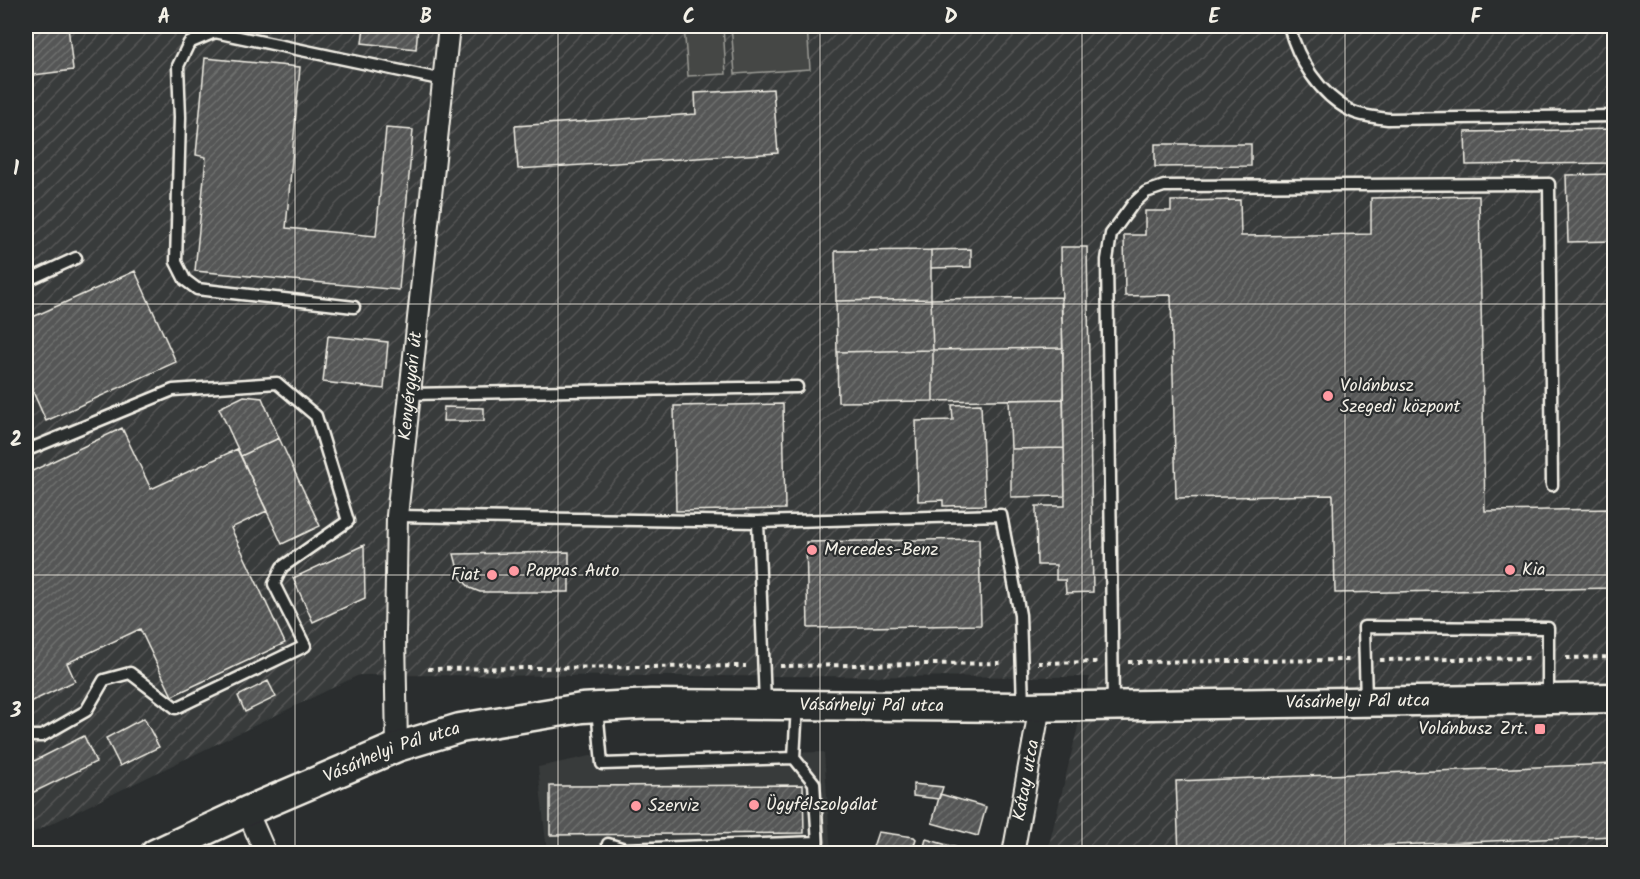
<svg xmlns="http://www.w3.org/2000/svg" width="1640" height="879" font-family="Kalam,sans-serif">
<defs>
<pattern id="industrial-furrows" width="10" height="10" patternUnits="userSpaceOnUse" patternTransform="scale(1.5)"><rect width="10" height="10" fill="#373a3a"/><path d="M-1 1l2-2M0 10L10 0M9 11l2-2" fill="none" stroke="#555756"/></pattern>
<pattern id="building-hatch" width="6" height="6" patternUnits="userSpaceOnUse" patternTransform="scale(1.5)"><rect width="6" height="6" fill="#555756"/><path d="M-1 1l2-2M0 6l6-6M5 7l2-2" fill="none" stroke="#6e706e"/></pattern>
</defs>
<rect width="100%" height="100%" fill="#2a2d2e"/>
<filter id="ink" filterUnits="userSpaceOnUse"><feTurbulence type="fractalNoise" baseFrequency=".0167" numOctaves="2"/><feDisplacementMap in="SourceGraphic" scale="12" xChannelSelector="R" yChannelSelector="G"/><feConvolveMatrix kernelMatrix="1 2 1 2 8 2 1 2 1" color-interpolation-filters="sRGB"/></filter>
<g filter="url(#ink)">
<path fill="#373a3a" d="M824,752L831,853H547L538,767L590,756Z"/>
<path fill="url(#industrial-furrows)" d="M26,26H1614V853H1047L1090,677L359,675L26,836Z"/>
<path fill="#444645" stroke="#9c9c96" stroke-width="1.5" d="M684,26H723L726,74L688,76Z
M731,26H807L810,69L735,74Z"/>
<path fill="url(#building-hatch)" stroke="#f4f1e8" stroke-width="1.5" d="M44,26H68L73,70L26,76V28Z
M364,26H418L416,49L362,43Z
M205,58L300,67L286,228L376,236L386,128L413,130L399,290L195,271L206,157L196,155Z
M773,89L778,153L518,169L515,126L696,114L695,93Z
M1614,129V163L1466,165L1465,132Z
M1155,144H1251V166L1155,167Z
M1614,174V241L1568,242L1566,175Z
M1479,196L1485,511L1614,509V588L1335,593L1333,495L1176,498L1171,295L1125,296L1124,235H1145V211H1171V201L1240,200L1241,236L1371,234V198Z
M1061,247H1087L1093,592L1066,593L1065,580H1056V565H1037L1036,506H1065Z
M971,249V267L931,268V250Z
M931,250V299L836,301L835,251Z
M135,271L176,362L46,421L26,376V320Z
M1061,297L1063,348L933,350L931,299Z
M931,299L933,350L837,352L836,301Z
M328,336L388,342L384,389L323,382Z
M1063,348V399L933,401V350Z
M933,350V401L838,402L837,352Z
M244,396L262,398L279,438L241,456L219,408Z
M1063,399L1064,448L1011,449L1009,400Z
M783,404L785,509L676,511L674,406Z
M981,404L985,505L943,506V500L918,501L916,421L953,420L952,405Z
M444,407L484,408V421H443Z
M122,428L151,489L237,449L267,511L231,528L285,643L172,696L140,629L67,663L75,681L26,704V474Z
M279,438L320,526L282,544L241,456Z
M1064,448L1065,496L1011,497V449Z
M979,539L981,625L808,628L806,542Z
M364,545L365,598L313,622L293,578Z
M569,552V592H480L470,588L460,577L454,554Z
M268,681L276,697L245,712L238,696Z
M144,718L159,747L120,766L106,738Z
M84,736L96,762L28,795L26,790V765Z
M1614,764V836L1179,854L1176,781Z
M913,784L943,787L939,799L913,796Z
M803,785L804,833L550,835V786Z
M940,794L986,807L978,836L932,823Z
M878,832L914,837L916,839L911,854L871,853Z
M926,839L972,852V854H922Z
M1056,847L1090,854H1055Z"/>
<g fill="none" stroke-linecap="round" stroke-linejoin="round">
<defs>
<path id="lane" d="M1289,26C1298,60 1319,94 1351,111C1363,117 1376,117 1388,119L1614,116
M26,281L76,258
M354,307L197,289L185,280L176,262L180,117L178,66L189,43L215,32L444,80
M410,394L797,387
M26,440L30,449L173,390L277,383L316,416L348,521L282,567L274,584L305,646L176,708L130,673L104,680L86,711L42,736H26
M397,516L758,522L765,703
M758,522L1001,515L1020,615L1023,705
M1366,701L1364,627L1548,628V699
M1113,703L1107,260L1111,234L1133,204L1146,192L1164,186L1549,184L1552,485
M597,708L602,764L794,758
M608,844L625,849L818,842L814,783L794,758L797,706"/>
<g id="street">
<path id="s1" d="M397,747L395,636L397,516L449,26"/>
<path d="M247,811L266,854"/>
<path id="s2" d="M1013,854L1040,706"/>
</g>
<g id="secondary">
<path id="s3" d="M155,854L247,811L397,747L460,728L582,708L651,704L1023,707L1614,698"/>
</g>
</defs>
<use href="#lane" stroke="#f4f1e8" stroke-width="15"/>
<use href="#street" stroke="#f4f1e8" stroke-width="24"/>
<use href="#secondary" stroke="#f4f1e8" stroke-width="33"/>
<path stroke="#f4f1e8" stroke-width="4" stroke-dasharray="4.5 4.5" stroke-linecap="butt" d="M1566,658L1614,657
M1380,660L1532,658
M1128,662L1349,660
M1038,663L1097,662
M780,666L1004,663
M428,669L746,666"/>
<use href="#lane" stroke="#2a2d2e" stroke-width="10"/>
<use href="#street" stroke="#2a2d2e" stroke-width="20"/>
<use href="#secondary" stroke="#2a2d2e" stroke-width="28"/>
</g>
</g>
<path fill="none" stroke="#f4f1e8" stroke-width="1.5" stroke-opacity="0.55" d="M295,26V854M558,26V854M820,26V854M1082,26V854M1345,26V854M26,304H1614M26,575H1614"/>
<g fill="#ff9aa2" stroke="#2a2d2e" stroke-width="2">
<circle cx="1328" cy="396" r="6"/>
<circle cx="812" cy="550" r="6"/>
<circle cx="1510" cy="570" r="6"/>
<circle cx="514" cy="571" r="6"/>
<circle cx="492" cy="575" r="6"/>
<rect x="1534" y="723" width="12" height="12" rx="3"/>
<circle cx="754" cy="805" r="6"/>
<circle cx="636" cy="806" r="6"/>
</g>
<g text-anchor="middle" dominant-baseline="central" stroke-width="4.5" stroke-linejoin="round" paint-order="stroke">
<g font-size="18" fill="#f4f1e8" stroke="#2a2d2e">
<text stroke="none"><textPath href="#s1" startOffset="362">Kenyérgyári út</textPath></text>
<text stroke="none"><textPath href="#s3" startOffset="1230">Vásárhelyi Pál utca</textPath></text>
<text stroke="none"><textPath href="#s3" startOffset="744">Vásárhelyi Pál utca</textPath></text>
<text stroke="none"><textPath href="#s3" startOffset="258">Vásárhelyi Pál utca</textPath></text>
<text stroke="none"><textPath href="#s2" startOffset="75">Kátay utca</textPath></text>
</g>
<g font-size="18" fill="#f4f1e8" stroke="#2a2d2e" text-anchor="start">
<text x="1340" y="386">Volánbusz<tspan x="1340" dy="21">Szegedi központ</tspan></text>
<text x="824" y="550">Mercedes-Benz</text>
<text x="1522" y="570">Kia</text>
<text x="526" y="571">Pappas Auto</text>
<text x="480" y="575" text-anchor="end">Fiat</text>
<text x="1528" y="729" text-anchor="end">Volánbusz Zrt.</text>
<text x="766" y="805">Ügyfélszolgálat</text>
<text x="648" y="806">Szerviz</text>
</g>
</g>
<rect width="1640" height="879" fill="none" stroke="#2a2d2e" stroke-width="66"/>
<rect x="33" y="33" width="1574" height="813" fill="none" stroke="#f4f1e8" stroke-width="2"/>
<g font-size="20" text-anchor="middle" font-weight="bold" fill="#f4f1e8">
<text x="164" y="23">A</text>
<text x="426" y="23">B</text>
<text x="689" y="23">C</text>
<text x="951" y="23">D</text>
<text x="1214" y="23">E</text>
<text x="1476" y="23">F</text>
<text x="16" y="175">1</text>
<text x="16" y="446">2</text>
<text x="16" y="717">3</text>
</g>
</svg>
